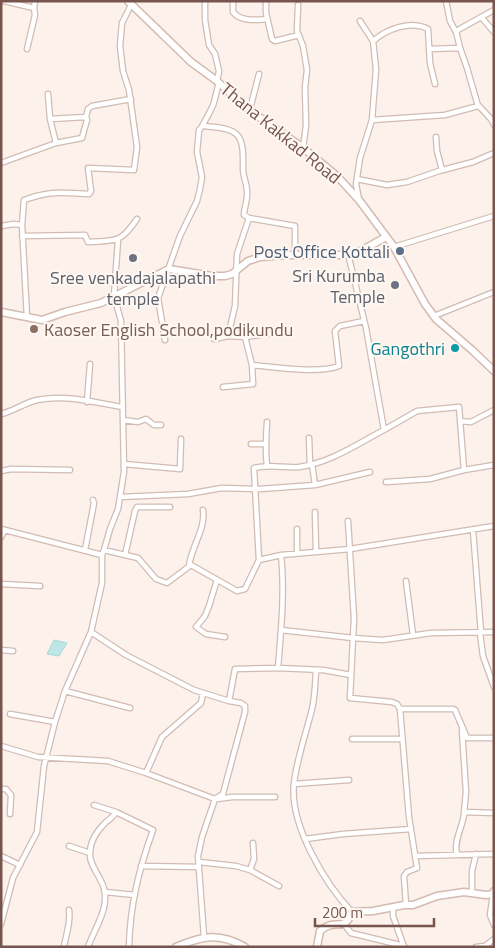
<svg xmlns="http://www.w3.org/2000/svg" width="495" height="948" font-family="'Titillium Web',sans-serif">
<rect width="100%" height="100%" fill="#fcf2eb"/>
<path fill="#bfe6e4" stroke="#a6d8d6" d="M54,640L67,643L59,656L47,654Z"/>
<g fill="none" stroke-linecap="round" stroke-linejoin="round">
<defs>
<path id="street" d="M4,1L34,8L35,1
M205,1V20L209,45L215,54L219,71L217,81
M233,1V12C241,22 256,20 267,19
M266,1V13L272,39L275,41L299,35
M446,1L450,21L456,32
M298,5L297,31L303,46L307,70L305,87L306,126L303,147
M482,18L494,32
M360,21L373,41
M27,49L35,15L34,8
M429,49L460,48
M48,94L50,119
M478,105L491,119L494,125
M248,109L251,105L259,74
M372,120L376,69L373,41C387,29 410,20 428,29L430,63L435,84
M204,126C239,129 244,132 243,169C243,176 247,184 247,192C248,200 244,207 244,215L249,218L295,226V255
M436,137L437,151L442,170
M56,143L82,138L87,120L86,117
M1,163L56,143L50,119L86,117L88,109L92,106L131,99
M357,179L387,185L407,182L439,171L473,162L494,153
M359,200L356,184L360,158L372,120L445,115L478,106L467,68L460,48L456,31L494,10
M249,218L237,254L235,306L228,336L245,337L274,333
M22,225L24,200C52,190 61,193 89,194L91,191L88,168L134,170L137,147L129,90L123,71L120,46L122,23L132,3
M1,226L14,224L22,225L27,317
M22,236L85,235L88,242C116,240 120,244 137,219
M394,247L494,216
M434,316L494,292
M245,337L252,365C275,367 318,374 339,366L335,331L340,326L364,321
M214,339L228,336
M165,340L158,298L180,236L197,201L200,189L202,177L197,152L199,130C201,129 214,105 214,102C216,96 217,89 219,82
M223,387L253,384L252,365
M87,402L90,364
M1,414C14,411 24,403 37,400C67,394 92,402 122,407
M123,420L138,422L146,419L154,425H161
M460,421L471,422L494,410
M267,422C266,438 265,450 267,466
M384,430L417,411L459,407L464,470L494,465
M309,438L310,464
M251,444H265
M124,464L180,469L181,439
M312,464L315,485
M1,471L11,469L70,470
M386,482L430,479L464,470
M120,497L188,494L222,488L260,489L315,485L370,472
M315,512L316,551
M1,529L102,555L104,550L138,558L156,579L167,583L191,565L237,591L245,589L259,560L281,555L350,549L494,526
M297,529V553
M473,530L481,633
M1,537L5,530
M85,550L94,503L93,500
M104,550L110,529L118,509L124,472L121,321L114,296L118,240
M125,555L135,511L137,507H170
M259,560L254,468C269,464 284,468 299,467C330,463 357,444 384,430L366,328L348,254
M189,566C191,547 206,529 203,510
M217,580L209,606L205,616L196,627L206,634L225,637
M406,581L413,635
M1,584L40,586
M281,630L353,638L354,618L348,521
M91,632L126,655L194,690L229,701L235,669L278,668C281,631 285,592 281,555
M494,632L431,633L383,640L353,638L350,698L392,702L397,704L400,709H453L455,710L467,738H494
M480,633L483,656L494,687
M1,650L13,651
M278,668L323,670L351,675
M316,671C315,684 315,697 312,709C306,734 297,758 294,783C289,824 325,884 352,912
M65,691L130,708
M400,709L409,817L417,868L407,872L404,876L406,905
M10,714L55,722
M462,730L466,792L464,812L494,813
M352,739H402
M1,746L38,757L108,761L146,773L215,799L202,837L198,856L204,937
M146,773L162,737L201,703L203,693
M294,784L349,780
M1,789H6L11,795L10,814
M215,799L223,794L224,790L245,712V706L241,703L229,701
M217,799L232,797H275
M94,805L116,812
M305,839L343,834L411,829
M69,846L90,853
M457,854C453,842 463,826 464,814L466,812
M1,856L20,865
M415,856L494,854
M199,862L236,866L250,870L279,886
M141,866L199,867
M250,870L254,859L253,843
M105,892L135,895
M472,893V871L476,854
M493,894L490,915L494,925
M393,907V916L404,947
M1,924L13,878L37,832L44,766L55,722L65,691L91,632L102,583V555
M344,924L351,933L404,946
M64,947C66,934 71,923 69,910
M88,947C96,925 113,904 101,881C97,872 89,863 90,853C90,841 97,831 105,823C110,819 113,817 116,812L153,830C139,869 130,905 129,947
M476,947L485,946L494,939"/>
<path id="secondary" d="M128,1L191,62L217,81L249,110L302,147L337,176L359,200L394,247L425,304L436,319L472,350L494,371
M1,312L42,320L65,312L101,303L169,269L212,276H225L232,274L248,261L260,257L284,255H339L357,253L386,237
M176,947C202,936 219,932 245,947
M317,947L320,931C335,917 344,934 352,912L373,911L404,905H413L437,896L464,892L486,895L493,894L494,891"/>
</defs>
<use href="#street" stroke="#d1bbb3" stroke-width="7"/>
<use href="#secondary" stroke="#d4bab0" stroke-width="9"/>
<use href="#street" stroke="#fff" stroke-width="4.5"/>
<use href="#secondary" stroke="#fff" stroke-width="6"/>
</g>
<circle fill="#5c6f8a" stroke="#fff7f2" stroke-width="2" cx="400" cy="251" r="5"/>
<g fill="#6b7280" stroke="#fff7f2" stroke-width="2">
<circle cx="133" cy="258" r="5"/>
<circle cx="395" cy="285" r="5"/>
</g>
<circle fill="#8d6e63" stroke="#fff7f2" stroke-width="2" cx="34" cy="329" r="5"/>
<circle fill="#0f9aa8" stroke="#fff7f2" stroke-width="2" cx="455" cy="348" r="5"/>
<g text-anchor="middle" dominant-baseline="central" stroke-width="4" stroke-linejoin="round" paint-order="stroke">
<g font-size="18" fill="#77554e" stroke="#fff7f2">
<text transform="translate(281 133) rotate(39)">Thana Kakkad Road</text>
</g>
<g font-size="18" fill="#4e5e75" stroke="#fff7f2" text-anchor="end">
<text x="390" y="251">Post Office Kottali</text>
</g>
<g font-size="18" fill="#5b616d" stroke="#fff7f2" text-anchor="end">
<text x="385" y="275">Sri Kurumba<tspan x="385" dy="21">Temple</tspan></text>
<text x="133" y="277" text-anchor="middle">Sree venkadajalapathi<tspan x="133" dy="21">temple</tspan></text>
</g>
<g font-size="18" fill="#785e54" stroke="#fff7f2" text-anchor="start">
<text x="44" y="329">Kaoser English School,podikundu</text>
</g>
<g font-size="18" fill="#0d838f" stroke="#fff7f2" text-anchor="end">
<text x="445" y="348">Gangothri</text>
</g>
</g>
<rect width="495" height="948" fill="none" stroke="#77554e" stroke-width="5"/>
<path d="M315 918v8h119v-8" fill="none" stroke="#77554e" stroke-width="2.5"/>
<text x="322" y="918" font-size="15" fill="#77554e" stroke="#fff7f2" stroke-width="4" paint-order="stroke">200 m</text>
</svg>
